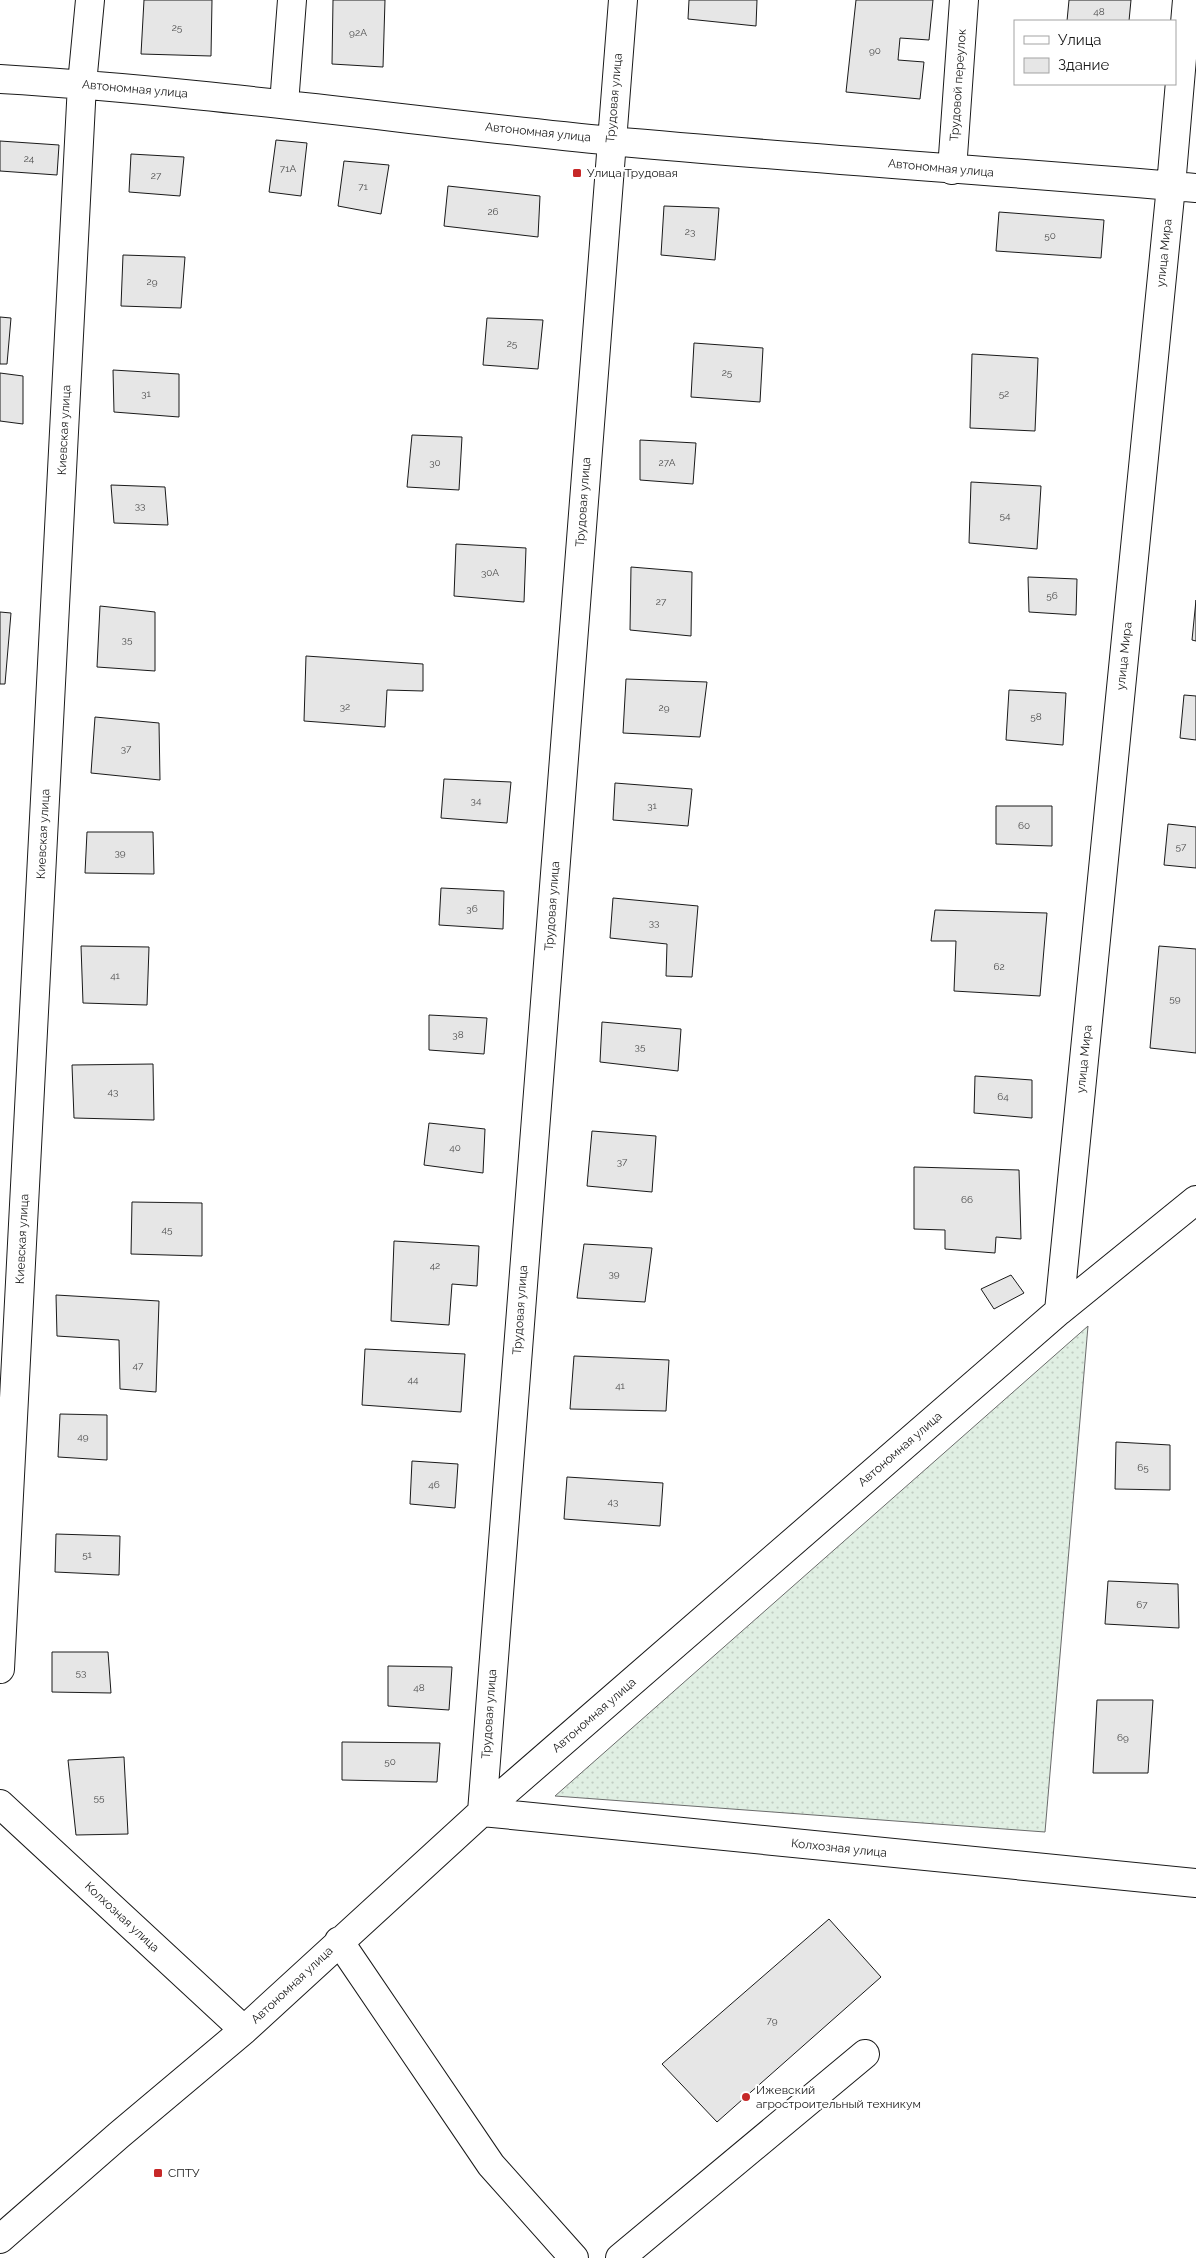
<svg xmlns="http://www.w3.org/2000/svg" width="1196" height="2258" font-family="Raleway,sans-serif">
<defs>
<pattern id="grass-dots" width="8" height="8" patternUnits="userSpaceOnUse" patternTransform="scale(1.25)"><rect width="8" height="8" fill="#e0efe3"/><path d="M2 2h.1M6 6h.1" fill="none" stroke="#c0ccc2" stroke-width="1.8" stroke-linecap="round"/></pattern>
</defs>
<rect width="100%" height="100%" fill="#fff"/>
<path fill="url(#grass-dots)" stroke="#6a6a6a" d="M1088,1326L1045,1832L555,1796Z"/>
<path fill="#e6e6e6" stroke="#1a1a1a" d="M144,0H212L211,56L141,54Z
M333,0H385L383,67L332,64Z
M689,0H757L756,26L688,19Z
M856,0H933L929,40L900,38L898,60L924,62L920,99L846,92Z
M1069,0H1131L1129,21H1067Z
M276,140L307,143L301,196L269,192Z
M0,141L59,145L57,175L0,171Z
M131,154L184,157L180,196L129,192Z
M344,161L389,165L381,214L338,206Z
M448,186L540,196L538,237L444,226Z
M664,206L719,208L715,260L661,255Z
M999,212L1104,220L1101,258L996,251Z
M123,255L185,257L181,308L121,306Z
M0,317L11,318L7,364H0Z
M487,318L543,320L538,369L483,365Z
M694,343L763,348L760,402L691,397Z
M972,354L1038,358L1035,431L970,428Z
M113,370L179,374V417L114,412Z
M0,373L23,376V424L0,421Z
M412,435L462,437L459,490L407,487Z
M640,440L696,443L693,484L640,480Z
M971,482L1041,486L1037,549L969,543Z
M111,485L165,487L168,525L114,523Z
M456,544L526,548L524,602L454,596Z
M631,567L692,572L691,636L630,630Z
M1028,577L1077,579L1076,615L1029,612Z
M1196,600V641L1192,640Z
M100,606L155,612V671L97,667Z
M0,612L11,613L5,684H0Z
M306,656L423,664V691L387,690L385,727L304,721Z
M626,679L707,682L700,737L623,733Z
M1009,690L1066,693L1063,745L1006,740Z
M1184,695L1196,696V740L1180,738Z
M95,717L159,723L160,780L91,773Z
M444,779L511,782L507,823L441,818Z
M615,783L692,789L688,826L613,820Z
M996,806H1052V846L996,844Z
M1168,824L1196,827V868L1164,865Z
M87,832H153L154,874L85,873Z
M441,888L504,891L503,929L439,925Z
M613,898L698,906L692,977L666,976L667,944L610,938Z
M935,910L1047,913L1040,996L954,991L956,941H931Z
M81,946L149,947L147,1005L83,1003Z
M1159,946L1196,949V1053L1150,1048Z
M429,1015L487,1018L484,1054L429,1050Z
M602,1022L681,1029L678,1071L600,1062Z
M153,1064L154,1120L74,1118L72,1065Z
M975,1076L1032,1080V1118L974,1113Z
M429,1123L485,1129L483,1173L424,1165Z
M592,1131L656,1136L652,1192L587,1186Z
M914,1167L1019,1170L1021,1239L996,1237L995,1253L945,1249V1230L914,1229Z
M132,1202L202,1203V1256L131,1254Z
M394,1241L479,1246L477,1286L452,1284L449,1325L391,1321Z
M584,1244L652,1248L645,1302L577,1298Z
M1011,1275L1024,1293L994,1309L981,1289Z
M56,1295L159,1301L156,1392L120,1389L119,1340L57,1336Z
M365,1349L465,1354L461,1412L362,1405Z
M574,1356L669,1360L666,1411L570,1409Z
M60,1414L107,1415V1460L58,1457Z
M1116,1442L1170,1445V1490L1115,1489Z
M412,1461L458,1464L455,1508L410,1504Z
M567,1477L663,1483L660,1526L564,1519Z
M56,1534L120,1536L119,1575L55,1572Z
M1108,1581L1178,1584L1179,1628L1105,1624Z
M52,1652H108L111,1693L52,1692Z
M388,1666L452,1667L449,1710L388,1706Z
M1097,1700H1153L1148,1773H1093Z
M342,1742L440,1743L437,1782L342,1780Z
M124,1757L128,1834L76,1835L68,1760Z
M829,1919L881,1977L717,2122L662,2064Z"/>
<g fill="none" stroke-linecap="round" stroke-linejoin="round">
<defs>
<path id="minor" d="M0,79C205,91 408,121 612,141C807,159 1002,171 1196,188
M284,104L292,0
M952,170L964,0
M1059,1311L1171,186L1187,0
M0,1669L82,84L90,0
M0,1804L244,2030
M482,1812L623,0
M482,1812L1196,1883
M339,1941L491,2165L574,2258
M0,2239L119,2135L244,2030L482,1812L1059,1311L1196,1200
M620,2258L865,2054"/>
</defs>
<use href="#minor" stroke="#1a1a1a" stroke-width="30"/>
<use href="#minor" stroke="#fff" stroke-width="28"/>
</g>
<g fill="#c62828" stroke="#fff" stroke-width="2">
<rect x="572" y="168" width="10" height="10" rx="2.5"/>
<circle cx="746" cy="2097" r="5"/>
<rect x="153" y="2168" width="10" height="10" rx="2.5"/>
</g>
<g text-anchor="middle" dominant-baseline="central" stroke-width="4" stroke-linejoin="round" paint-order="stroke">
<g font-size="10" fill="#4d4d4d">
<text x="1099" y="11">48</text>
<text x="177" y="27">25</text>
<text x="358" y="32">92А</text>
<text x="875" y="50">90</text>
<text x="29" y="158">24</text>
<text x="288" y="168">71А</text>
<text x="156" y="175">27</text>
<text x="363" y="186">71</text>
<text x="493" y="211">26</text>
<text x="690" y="231">23</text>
<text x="1050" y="235">50</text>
<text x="152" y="281">29</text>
<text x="512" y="343">25</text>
<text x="727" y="372">25</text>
<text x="146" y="393">31</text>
<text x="1004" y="393">52</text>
<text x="435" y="462">30</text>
<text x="667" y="462">27А</text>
<text x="140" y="505">33</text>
<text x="1005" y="515">54</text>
<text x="490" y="572">30А</text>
<text x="1052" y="595">56</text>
<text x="661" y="601">27</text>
<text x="127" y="639">35</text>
<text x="345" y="706">32</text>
<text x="664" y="707">29</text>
<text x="1036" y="716">58</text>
<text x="126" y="748">37</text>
<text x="476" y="800">34</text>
<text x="652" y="805">31</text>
<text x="1024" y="825">60</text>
<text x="1181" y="846">57</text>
<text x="120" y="852">39</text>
<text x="472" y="908">36</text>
<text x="654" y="922">33</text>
<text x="999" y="966">62</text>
<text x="115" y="975">41</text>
<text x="1175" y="998">59</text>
<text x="458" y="1034">38</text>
<text x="640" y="1046">35</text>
<text x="113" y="1091">43</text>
<text x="1003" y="1096">64</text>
<text x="455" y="1147">40</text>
<text x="622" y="1161">37</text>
<text x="967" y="1199">66</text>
<text x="167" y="1229">45</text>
<text x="435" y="1265">42</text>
<text x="614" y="1273">39</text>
<text x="138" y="1365">47</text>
<text x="413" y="1379">44</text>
<text x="620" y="1385">41</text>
<text x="83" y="1436">49</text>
<text x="1143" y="1467">65</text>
<text x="434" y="1484">46</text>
<text x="613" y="1501">43</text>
<text x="87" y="1554">51</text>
<text x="1142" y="1604">67</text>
<text x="81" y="1672">53</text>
<text x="419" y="1687">48</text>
<text x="1123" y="1737">69</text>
<text x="390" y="1761">50</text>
<text x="99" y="1797">55</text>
<text x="772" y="2020">79</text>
</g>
<g font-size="12" fill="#1a1a1a" stroke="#fff">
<text transform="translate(958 85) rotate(-86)">Трудовой переулок</text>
<text transform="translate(135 89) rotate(5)">Автономная улица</text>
<text transform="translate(614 98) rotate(-85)">Трудовая улица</text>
<text transform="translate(538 132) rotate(6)">Автономная улица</text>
<text transform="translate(941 168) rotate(5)">Автономная улица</text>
<text transform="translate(1164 253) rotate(-84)">улица Мира</text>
<text transform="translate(64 430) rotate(-87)">Киевская улица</text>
<text transform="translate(583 502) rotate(-86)">Трудовая улица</text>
<text transform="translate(1124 656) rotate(-84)">улица Мира</text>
<text transform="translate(43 834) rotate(-87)">Киевская улица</text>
<text transform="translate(552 906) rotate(-86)">Трудовая улица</text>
<text transform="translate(1084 1059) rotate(-84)">улица Мира</text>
<text transform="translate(22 1239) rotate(-87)">Киевская улица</text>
<text transform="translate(520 1310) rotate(-86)">Трудовая улица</text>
<text transform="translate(900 1449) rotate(-41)">Автономная улица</text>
<text transform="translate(489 1714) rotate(-86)">Трудовая улица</text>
<text transform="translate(594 1715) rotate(-41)">Автономная улица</text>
<text transform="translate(839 1848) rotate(6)">Колхозная улица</text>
<text transform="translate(122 1917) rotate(43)">Колхозная улица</text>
<text transform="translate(292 1985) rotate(-43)">Автономная улица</text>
</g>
<g font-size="12" fill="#1a1a1a" stroke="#fff" text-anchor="start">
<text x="587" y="173">Улица Трудовая</text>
<text x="756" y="2090">Ижевский<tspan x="756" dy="14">агростроительный техникум</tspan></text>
<text x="168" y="2173">СПТУ</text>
</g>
</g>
<rect x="1014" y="20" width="162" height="65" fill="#ffffff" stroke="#a3a3a3"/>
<rect x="1024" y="36" width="25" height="8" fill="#ffffff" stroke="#a3a3a3"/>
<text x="1058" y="45" font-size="15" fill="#1a1a1a">Улица</text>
<rect x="1024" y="58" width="25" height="15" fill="#e6e6e6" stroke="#a3a3a3"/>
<text x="1058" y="70" font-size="15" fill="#1a1a1a">Здание</text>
</svg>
